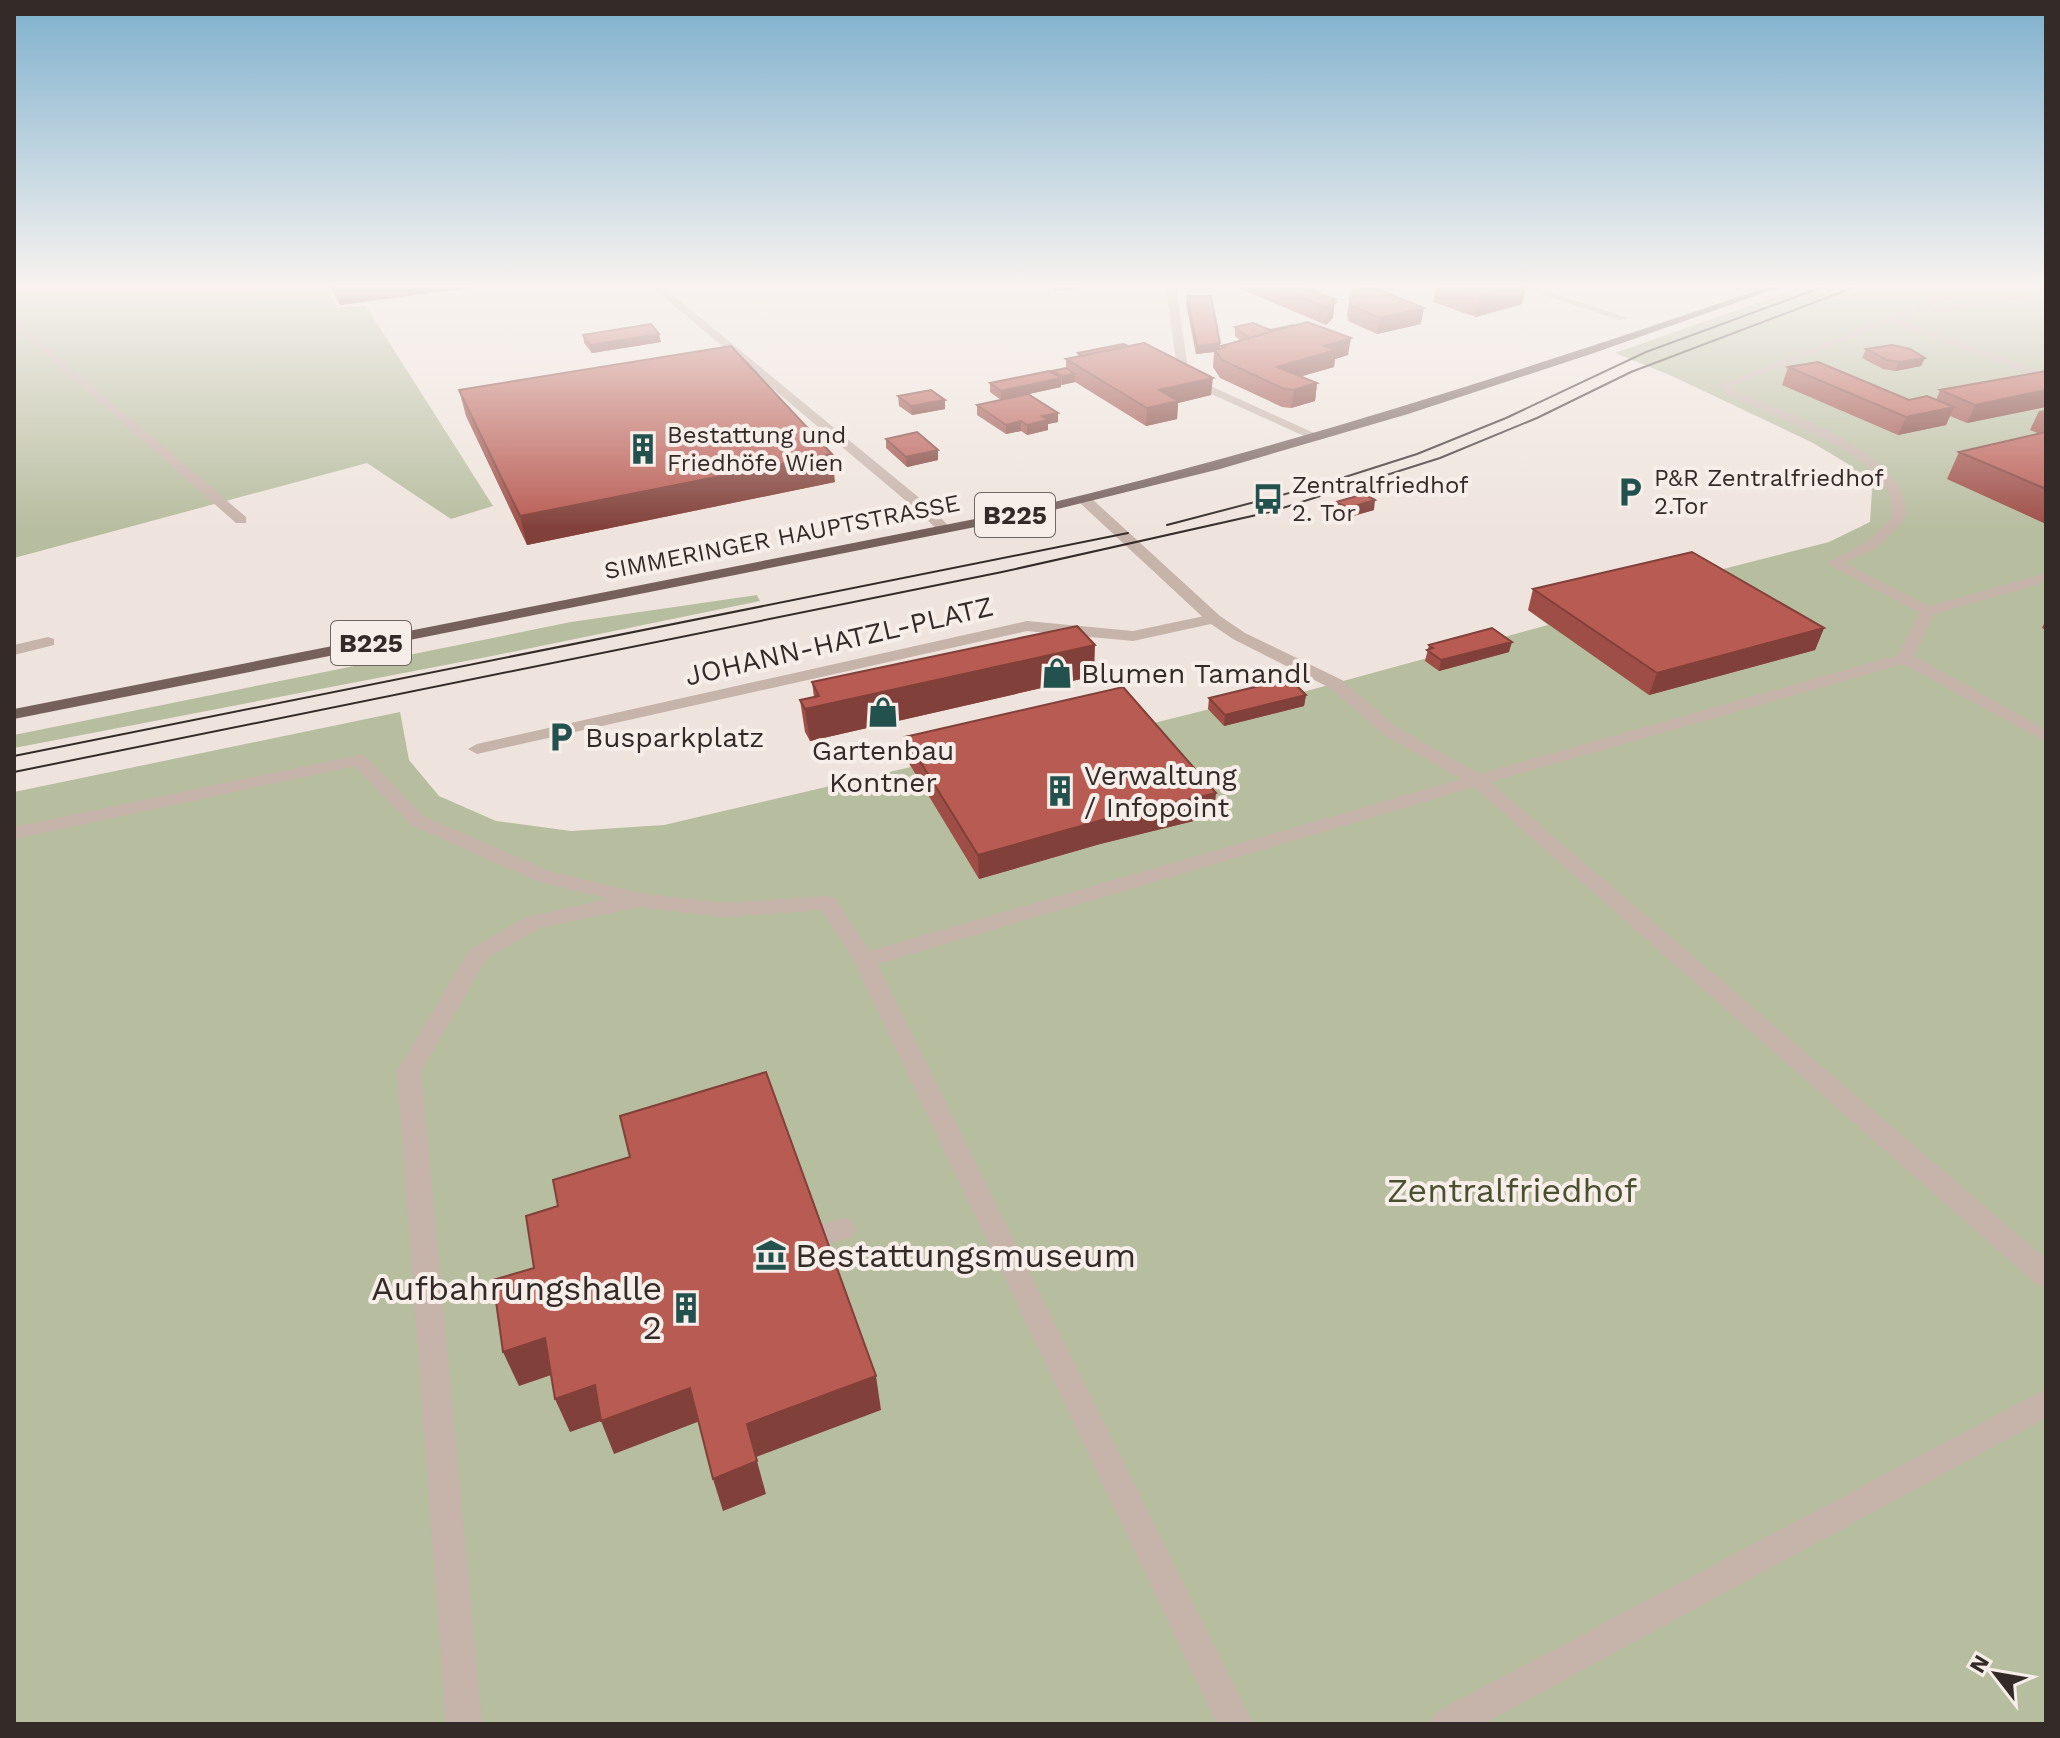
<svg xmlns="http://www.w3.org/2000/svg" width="2060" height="1738" font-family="'Work Sans',sans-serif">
<rect width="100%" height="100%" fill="#efe4dd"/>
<path fill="#b7bd9f" d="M14,287H325L337,307L366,306L493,506L451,519L367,463L14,558Z
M1802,287H2046V1724H14V792L400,712L409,760L439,796L496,821L571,831L664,825L911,767L907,760L1122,709L1138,727L1282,691L1292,695L1548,625L1528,610L1685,572L1692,577L1829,542L1870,522L1872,490L1848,464L1813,443L1672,376L1615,353Z
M757,595L760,601L492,656L14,748V735L571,622Z"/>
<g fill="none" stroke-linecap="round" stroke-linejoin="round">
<path fill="#c6b3aa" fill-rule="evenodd" d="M1166,287H1176L1189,375L1197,379V383H1189L1178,377Z
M1520,287H1534L1628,318L1619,320Z
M1965,287H1978L1900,320L2046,373V380L1890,323L1732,386L1735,391C1778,409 1923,458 1904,521L1878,547L1844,563L1929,606L2046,573V582L1934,614L1914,656L2046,730V742L1903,664L1490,782L2046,1259V1288L2036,1284L1474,787L877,964L1253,1724H1217L854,961L822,910L724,917L640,907L539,928L486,959L421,1071L482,1724H446L397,1071L470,949L526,917L609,899L536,881L411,825L355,766L14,839V827L359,755L365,756L425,817L549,871L639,893L724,903L828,896L835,898L869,951L1461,779L1384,735L1330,688L1328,684L1330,680H1342L1396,727L1479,774L1898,655L1919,613L1826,563L1868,541L1892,517C1891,510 1892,499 1889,493C1870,450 1768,413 1726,395L1720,385Z
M2046,288V294L1935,314L1930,311Z
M14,319L246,517V523H236L14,327Z
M1214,614L1222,619L1220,622L1133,641L1027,631L477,754L468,749L477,744L1027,621L1133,631Z
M48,637L54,639V645L14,655V645Z
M843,1218L852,1221L856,1229L852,1237L819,1247L810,1244L806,1236L810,1228Z
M2046,1389V1418L1483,1724H1430L1436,1712Z"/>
<path fill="#c6b3aa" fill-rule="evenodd" d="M652,287H663L934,510L951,529L949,532H939L924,516Z
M1196,383H1204L1325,438L1315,441L1196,387Z
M1080,497H1090L1220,616L1245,633L1342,680L1344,684L1342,688H1330L1233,639L1208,622L1080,503Z"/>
<path fill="#75605c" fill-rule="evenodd" d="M1767,287H1781L1594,353L1408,414L1220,469L1025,517L14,719V709L1025,509C1277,450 1522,371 1767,287Z"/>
<path stroke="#342b29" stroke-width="2" d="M1167,525L1320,485L1417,454L1506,418L1646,352L1823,287
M14,756L1128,533
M14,772L1002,572L1270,512L1440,458L1537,418L1631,372L1855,287"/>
</g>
<path fill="#9e4e47" d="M330,287H475L340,305Z
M1236,287H1304L1335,299L1333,318L1326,325Z
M1366,287L1421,324L1377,334L1348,321L1347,314L1352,290Z
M1436,287H1526L1522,304L1476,317L1433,302Z
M1187,296L1220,343V349L1221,346L1240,340L1235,336V327L1270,330L1348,355L1335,359L1334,367L1301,376L1317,383L1315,401L1291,408L1282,407L1220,378L1213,367L1214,352L1196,354L1186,304Z
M583,335L661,342L592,353L584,343Z
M1866,349L1925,358L1921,366L1895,371L1883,369L1862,358Z
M1078,353L1211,395L1178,403L1177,419L1146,426L1075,382L1061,385V387L1028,394L1058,422L1048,424V430L1027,435L1021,431L1006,434L977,415V405L1001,400L990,392V383L1052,373V371L1066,368V359L1078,357Z
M1788,367L1909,400H1936L1940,390L2046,371V407L1967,423L1950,416L1946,425L1898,435L1782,385Z
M459,390L835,482L527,545L466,416Z
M898,396L945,400V409L912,415L899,406Z
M2046,410V524L1947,479L1959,452L2040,434L2030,430L2039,411Z
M886,439L938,450V460L907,467L886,448Z
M1336,502L1374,510L1346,518L1335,512Z
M1533,589L1824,628L1815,650L1649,695L1528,610Z
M2046,620V630L2042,628Z
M1429,645L1509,652L1439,671L1425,661Z
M1094,676L810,741L805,732L800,700L814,697L812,682Z
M1289,685L1306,695L1304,706L1224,726L1208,709L1209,698Z
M905,737L1214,816L1100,844L979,879L907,760Z"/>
<path fill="#814039" d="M334,287H475L340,305Z
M1055,287H1077V288L1055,291Z
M1507,287H1526L1522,304L1476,317L1481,294Z
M1335,299L1333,318L1326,325L1331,300Z
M1424,308L1421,324L1377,334L1380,318Z
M659,334L661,342L592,353L590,345Z
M1351,338L1348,355L1335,359L1334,367L1275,384L1277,367L1324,346Z
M1220,343L1219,352L1215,350L1214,352L1196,354L1197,346Z
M1925,358L1921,366L1895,371L1899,362Z
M1075,374V382L1062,385V376Z
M1061,378V387L1001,400V391Z
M1213,378L1211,395L1178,403L1177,419L1146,426L1147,408L1159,390Z
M1317,383L1315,401L1291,408L1294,390Z
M2046,390V404L2045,407L1967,423L1975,405Z
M945,400V409L912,415L911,406Z
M1954,407L1946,425L1898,435L1906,417Z
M1058,413V422L1048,424V430L1027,435V425L1042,416Z
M1021,421V431L1006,434V425Z
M938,450V460L907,467L906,457Z
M832,454L835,482L527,545L520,516Z
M1375,500L1374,510L1346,518L1348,508Z
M1824,628L1815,650L1649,695L1657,673Z
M1512,642L1509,652L1439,671L1441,660Z
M1095,645L1094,676L810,741L805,709Z
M1306,695L1304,706L1224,726L1225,715Z
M1216,793L1214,816L1100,844L979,879L978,855L1102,820Z
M545,1338L560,1372L519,1386L503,1352Z
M876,1376L881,1410L756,1457L747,1424Z
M595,1385L690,1388L700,1421L614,1454L601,1421L570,1432L555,1399Z
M757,1461L766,1494L723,1511L713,1479Z"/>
<path fill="#b85b52" stroke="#814039" stroke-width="2" d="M1275,287H1304L1335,299L1331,300L1336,302L1328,308Z
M1366,287H1372L1424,308L1380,318L1351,305L1350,298L1364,295L1352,290Z
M1460,287H1507L1481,294Z
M1187,296H1211L1220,343L1197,346Z
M1307,322L1351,338L1324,346L1336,350L1277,367L1317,383L1294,390L1284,389L1222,360L1215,350L1224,347L1221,346Z
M1253,323L1270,330L1294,325L1249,338L1235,327Z
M651,324L659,334L590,345L583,335Z
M1144,343L1213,378L1159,390L1178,401L1147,408L1066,359Z
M1123,344L1128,346L1083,356L1078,353Z
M1892,345L1910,349L1925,358L1899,362L1887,360L1866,349Z
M731,346L832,454L520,516L459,390Z
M1818,362L1909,400L1927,396L1954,407L1906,417L1788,367Z
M1066,368L1075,374L1062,376L1052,371Z
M1049,371L1061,378L1001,391L990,383Z
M2046,371V390L1975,405L1940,390Z
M931,390L945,400L911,406L898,396Z
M1028,394L1058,413L1042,416L1048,420L1027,425L1021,421L1006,425L977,405Z
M917,432L938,450L906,457L886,439Z
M2046,432V489L1959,452Z
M1364,494L1375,500L1348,508L1336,502Z
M1692,552L1824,628L1657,673L1533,589Z
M1077,626L1095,645L805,709L800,700L819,696L812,682Z
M1492,628L1512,642L1441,660L1427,650L1433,648L1429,645Z
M1284,680L1289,685L1294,683L1306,695L1225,715L1209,698Z
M1123,687L1216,793L1102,820L978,855L905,737Z
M766,1072L876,1376L747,1424L757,1461L713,1479L690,1388L601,1421L595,1385L555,1399L545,1338L503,1352L493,1280L534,1268L526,1216L558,1206L553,1180L630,1157L620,1116Z"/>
<linearGradient id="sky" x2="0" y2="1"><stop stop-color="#7eb0cd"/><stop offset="0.54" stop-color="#f8f3f0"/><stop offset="1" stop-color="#f8f3f0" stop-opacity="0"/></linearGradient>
<rect width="2060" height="530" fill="url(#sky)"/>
<defs>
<symbol id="building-bare" viewBox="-9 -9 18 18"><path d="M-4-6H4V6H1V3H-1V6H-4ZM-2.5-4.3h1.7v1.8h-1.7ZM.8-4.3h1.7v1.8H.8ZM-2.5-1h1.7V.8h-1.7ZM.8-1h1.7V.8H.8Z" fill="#23514d" stroke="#f7eee9" stroke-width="2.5" paint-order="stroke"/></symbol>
<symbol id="parking-bare" viewBox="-9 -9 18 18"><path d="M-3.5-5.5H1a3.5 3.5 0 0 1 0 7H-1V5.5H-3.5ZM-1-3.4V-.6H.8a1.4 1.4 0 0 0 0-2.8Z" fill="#23514d" stroke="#f7eee9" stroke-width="2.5" paint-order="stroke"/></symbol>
<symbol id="bus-bare" viewBox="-9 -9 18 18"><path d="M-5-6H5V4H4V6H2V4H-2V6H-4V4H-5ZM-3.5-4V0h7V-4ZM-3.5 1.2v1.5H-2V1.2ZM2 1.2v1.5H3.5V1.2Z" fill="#23514d" stroke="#f7eee9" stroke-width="2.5" paint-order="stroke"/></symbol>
<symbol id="shop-bare" viewBox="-9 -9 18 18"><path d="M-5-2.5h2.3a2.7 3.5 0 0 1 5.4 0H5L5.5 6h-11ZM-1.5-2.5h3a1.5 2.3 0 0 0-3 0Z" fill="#23514d" stroke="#f7eee9" stroke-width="2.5" paint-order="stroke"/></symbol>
<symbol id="museum-bare" viewBox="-9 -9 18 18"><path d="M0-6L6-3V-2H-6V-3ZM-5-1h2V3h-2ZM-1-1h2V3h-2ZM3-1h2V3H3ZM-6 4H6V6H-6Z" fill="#23514d" stroke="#f7eee9" stroke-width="2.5" paint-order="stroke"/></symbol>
</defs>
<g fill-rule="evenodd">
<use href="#building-bare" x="621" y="427" width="44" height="44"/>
<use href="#parking-bare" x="1608" y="470" width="44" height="44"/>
<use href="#bus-bare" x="1246" y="477" width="44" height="44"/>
<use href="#shop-bare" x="1035" y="651" width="44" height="44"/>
<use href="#shop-bare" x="861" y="690" width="44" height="44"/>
<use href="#parking-bare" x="539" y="715" width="44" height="44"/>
<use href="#building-bare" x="1038" y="769" width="44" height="44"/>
<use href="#museum-bare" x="749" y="1233" width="44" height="44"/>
<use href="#building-bare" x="664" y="1286" width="44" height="44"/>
</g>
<g text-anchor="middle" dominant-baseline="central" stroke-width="8" stroke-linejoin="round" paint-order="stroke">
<g font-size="24" fill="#342b29" stroke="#f7eee9" text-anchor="start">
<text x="667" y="435">Bestattung und<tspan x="667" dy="28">Friedhöfe Wien</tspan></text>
<text x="1654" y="478">P&amp;R Zentralfriedhof<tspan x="1654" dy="28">2.Tor</tspan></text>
<text x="1292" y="485">Zentralfriedhof<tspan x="1292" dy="28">2. Tor</tspan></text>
</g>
<g font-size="24" fill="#342b29" stroke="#f7eee9">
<text transform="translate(782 537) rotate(-11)">SIMMERINGER HAUPTSTRASSE</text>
</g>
<g fill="#f7eee9" stroke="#6e6663" stroke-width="2">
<rect x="975" y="493" width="80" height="44" rx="6"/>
<rect x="331" y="621" width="80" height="44" rx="6"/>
</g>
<g font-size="26" font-weight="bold" fill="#342b29">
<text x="1015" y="515">B225</text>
<text x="371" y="643">B225</text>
</g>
<g font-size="28" fill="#342b29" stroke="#f7eee9">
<text transform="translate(839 641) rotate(-13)">JOHANN-HATZL-PLATZ</text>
</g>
<g font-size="28" fill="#342b29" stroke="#f7eee9" text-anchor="start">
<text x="1081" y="673">Blumen Tamandl</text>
<text x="585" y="737">Busparkplatz</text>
<text x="883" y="750" text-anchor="middle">Gartenbau<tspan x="883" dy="32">Kontner</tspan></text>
<text x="1084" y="775">Verwaltung<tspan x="1084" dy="32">/ Infopoint</tspan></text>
</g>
<g font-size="34" fill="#49502f" stroke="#f7eee9">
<text x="1512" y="1190">Zentralfriedhof</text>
</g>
<g font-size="34" fill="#342b29" stroke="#f7eee9" text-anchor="start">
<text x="795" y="1255">Bestattungsmuseum</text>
<text x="662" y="1288" text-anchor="end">Aufbahrungshalle<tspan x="662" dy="39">2</tspan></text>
</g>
</g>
<rect width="2060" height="1738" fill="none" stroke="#342b29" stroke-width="32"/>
<g transform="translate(1996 1674) rotate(301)" stroke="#f7eee9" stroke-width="6" paint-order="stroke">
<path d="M0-6L14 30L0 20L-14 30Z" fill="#342b29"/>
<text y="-12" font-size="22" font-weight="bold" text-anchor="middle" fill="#342b29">N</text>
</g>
</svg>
